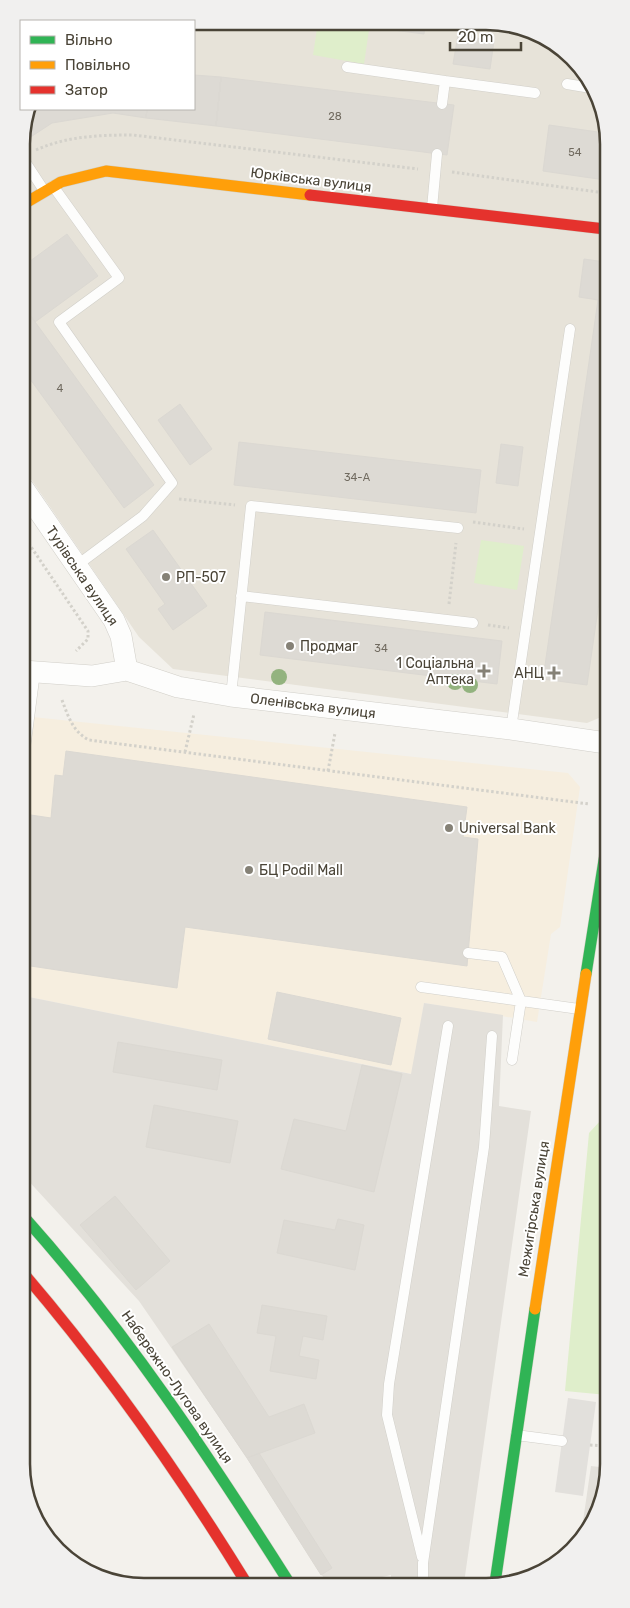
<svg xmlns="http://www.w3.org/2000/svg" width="630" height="1608" font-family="Rubik,sans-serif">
<rect width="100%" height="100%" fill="#f3f1ec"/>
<path fill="#e7e3d9" d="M194,22L510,24L573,57L605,113L606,715L587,723L173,669L139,637L22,466V136L29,109H194Z"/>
<path fill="#f6eedf" d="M23,716L568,773L580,787L560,927L551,934L537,1022L424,1003L412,1074L24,996Z"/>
<path fill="#e3e0da" d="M24,996L411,1074L424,1003L503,1015L499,1106L531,1111L464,1583H391V1575L356,1583H327L247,1458L139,1301L24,1176Z
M591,1466L608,1468L609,1472L600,1511L580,1542Z"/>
<path fill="#dfeecb" d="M318,22L370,23L364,64L313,55Z
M481,540L524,546L517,590L474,583Z
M601,1120L608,1121L607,1395L565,1391L589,1133Z"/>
<path fill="#e2e0dc" d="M568,1398L596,1402L583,1496L555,1492Z"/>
<path fill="#dddad4" stroke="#dbd8d2" d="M394,23H425L424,34L393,30Z
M458,35L494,41L490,69L453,64Z
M194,75L221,77L216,126L146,118L147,109H194Z
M221,77L454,105L447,155L216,126Z
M29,109H147L146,118L113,113L52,123L23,142L22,136Z
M549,125L605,133V180L543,171Z
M67,234L98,276L35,322L22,304V298L25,296L22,291V267Z
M584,259L605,262L606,554L587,685L543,679L598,300L579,297Z
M22,304L154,485L124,508L22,368Z
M180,404L212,449L190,465L158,420Z
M239,442L481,470L476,513L234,485Z
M501,444L523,447L518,486L496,483Z
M153,530L207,606L173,630L158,609L165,604L126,549Z
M265,612L502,641L497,684L260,655Z
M66,751L467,807L463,837L478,839L467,966L185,927L177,988L24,965V814L51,818L55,775L63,776Z
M277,992L401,1018L391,1065L268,1039Z
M118,1042L222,1060L217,1090L113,1072Z
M362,1065L402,1074L374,1192L281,1169L294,1119L346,1131Z
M154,1105L238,1121L230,1163L146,1147Z
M115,1196L170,1261L136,1290L80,1225Z
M338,1219L364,1225L355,1270L277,1253L284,1220L335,1230Z
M262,1305L327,1316L323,1340L303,1336L299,1356L319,1360L316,1379L270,1371L276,1336L257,1333Z
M209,1324L269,1417L304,1404L315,1433L247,1458L172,1347Z
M259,1453L332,1568L321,1575L247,1458Z"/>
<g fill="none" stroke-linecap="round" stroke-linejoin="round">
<defs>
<path id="lane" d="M347,67L445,81
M567,84L591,88
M442,104L445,81L535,93
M22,157L43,189
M53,186L119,278L59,322L172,483L143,516L76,566
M432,208L437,154
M241,596L473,623
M231,696L251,506L458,528
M511,729L570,329
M23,764L35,672
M468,953L502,957L521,1001L512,1060
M421,987L579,1009
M516,1435L562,1441
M422,1557L387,1415L389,1384L448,1026
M423,1583V1563L484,1147L492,1036"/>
<path id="street" d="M23,488L114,620L121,636L127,670
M23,671L92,676L127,670L178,687L231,696L511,729L606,743"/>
<path id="fast" d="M586,974L607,841
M25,1218C126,1331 209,1456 290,1584
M495,1583L535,1309"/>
<path id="slow" d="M22,205L61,182L106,171L310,195
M535,1309L586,974"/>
<path id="jam" d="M310,195L605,229
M25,1275C108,1372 180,1475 247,1584"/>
</defs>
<use href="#lane" stroke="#d1cfc9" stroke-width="11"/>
<use href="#street" stroke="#d1cfc9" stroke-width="22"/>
<use href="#fast" stroke="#d3cfc3" stroke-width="12"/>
<use href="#slow" stroke="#d3cfc3" stroke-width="12"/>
<use href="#jam" stroke="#d3cfc3" stroke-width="12"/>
<path stroke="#d3d1ca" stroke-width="3" stroke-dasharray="2.5 2.5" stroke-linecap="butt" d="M36,150C67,136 100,135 133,135L418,169
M452,172L605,193
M179,499L235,505
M473,522L524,529
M23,535L88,631V639L76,651
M449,604L456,543
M488,625L509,628
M62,700C68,716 73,732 89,740L589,804
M185,752L194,714
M328,771L335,733
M590,1445L607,1446L608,1437"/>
<use href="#lane" stroke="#fdfdfc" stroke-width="10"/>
<use href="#street" stroke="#fdfdfc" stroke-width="21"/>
<use href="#fast" stroke="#30b455" stroke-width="11"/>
<use href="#slow" stroke="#ff9f0a" stroke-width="11"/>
<use href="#jam" stroke="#e5322d" stroke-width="11"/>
</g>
<g fill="#93b37f">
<circle cx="279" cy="677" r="8"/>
<circle cx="455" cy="682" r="8"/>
<circle cx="470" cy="685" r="8"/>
</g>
<g fill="#858176" stroke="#fff" stroke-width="2">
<circle cx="166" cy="577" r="5"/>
<circle cx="290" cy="646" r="5"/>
<path d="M481.5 663.5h5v5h5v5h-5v5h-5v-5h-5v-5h5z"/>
<path d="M551.5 665.5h5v5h5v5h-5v5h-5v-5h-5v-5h5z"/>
<circle cx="449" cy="828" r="5"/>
<circle cx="249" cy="870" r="5"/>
</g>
<g text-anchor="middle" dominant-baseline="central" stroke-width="4" stroke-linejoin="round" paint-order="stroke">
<g font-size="11" fill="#706a5f">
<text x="335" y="116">28</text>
<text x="575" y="152">54</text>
<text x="60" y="388">4</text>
<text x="357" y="477">34-А</text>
<text x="381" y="648">34</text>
</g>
<g font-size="14" fill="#4a4437" stroke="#fff">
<text transform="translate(311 180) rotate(7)">Юрківська вулиця</text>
<text transform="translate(82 576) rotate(56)">Турівська вулиця</text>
<text transform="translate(313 706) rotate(7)">Оленівська вулиця</text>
<text transform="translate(534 1209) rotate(-81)">Межигірська вулиця</text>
<text transform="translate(177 1387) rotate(55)">Набережно-Лугова вулиця</text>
</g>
<g font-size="14" fill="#4a4437" stroke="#fff" text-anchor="start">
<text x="176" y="577">РП-507</text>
<text x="300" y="646">Продмаг</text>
<text x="474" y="663" text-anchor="end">1 Соціальна<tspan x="474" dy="16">Аптека</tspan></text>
<text x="544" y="673" text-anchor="end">АНЦ</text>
<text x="459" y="828">Universal Bank</text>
<text x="259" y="870">БЦ Podil Mall</text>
</g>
</g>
<path d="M0 0H630V1608H0ZM144 30H486A114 114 0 0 1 600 144V1464A114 114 0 0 1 486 1578H144A114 114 0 0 1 30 1464V144A114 114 0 0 1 144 30Z" fill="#f1f0ef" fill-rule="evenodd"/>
<path fill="none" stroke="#4a4437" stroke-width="2.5" d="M144 30H486A114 114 0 0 1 600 144V1464A114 114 0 0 1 486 1578H144A114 114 0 0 1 30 1464V144A114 114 0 0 1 144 30Z"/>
<rect x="20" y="20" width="175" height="90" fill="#ffffff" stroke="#b7b4af"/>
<rect x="30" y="36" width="25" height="8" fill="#30b455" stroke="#b7b4af"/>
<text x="65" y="45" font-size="15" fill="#4a4437">Вільно</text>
<rect x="30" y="61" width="25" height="8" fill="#ff9f0a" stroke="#b7b4af"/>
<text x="65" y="70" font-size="15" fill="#4a4437">Повільно</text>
<rect x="30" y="86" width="25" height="8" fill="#e5322d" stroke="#b7b4af"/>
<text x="65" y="95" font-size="15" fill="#4a4437">Затор</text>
<path d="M450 42v8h71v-8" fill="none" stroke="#4a4437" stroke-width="2.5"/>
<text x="458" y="42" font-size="15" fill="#4a4437" stroke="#ffffff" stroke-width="4" paint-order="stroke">20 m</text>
</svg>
